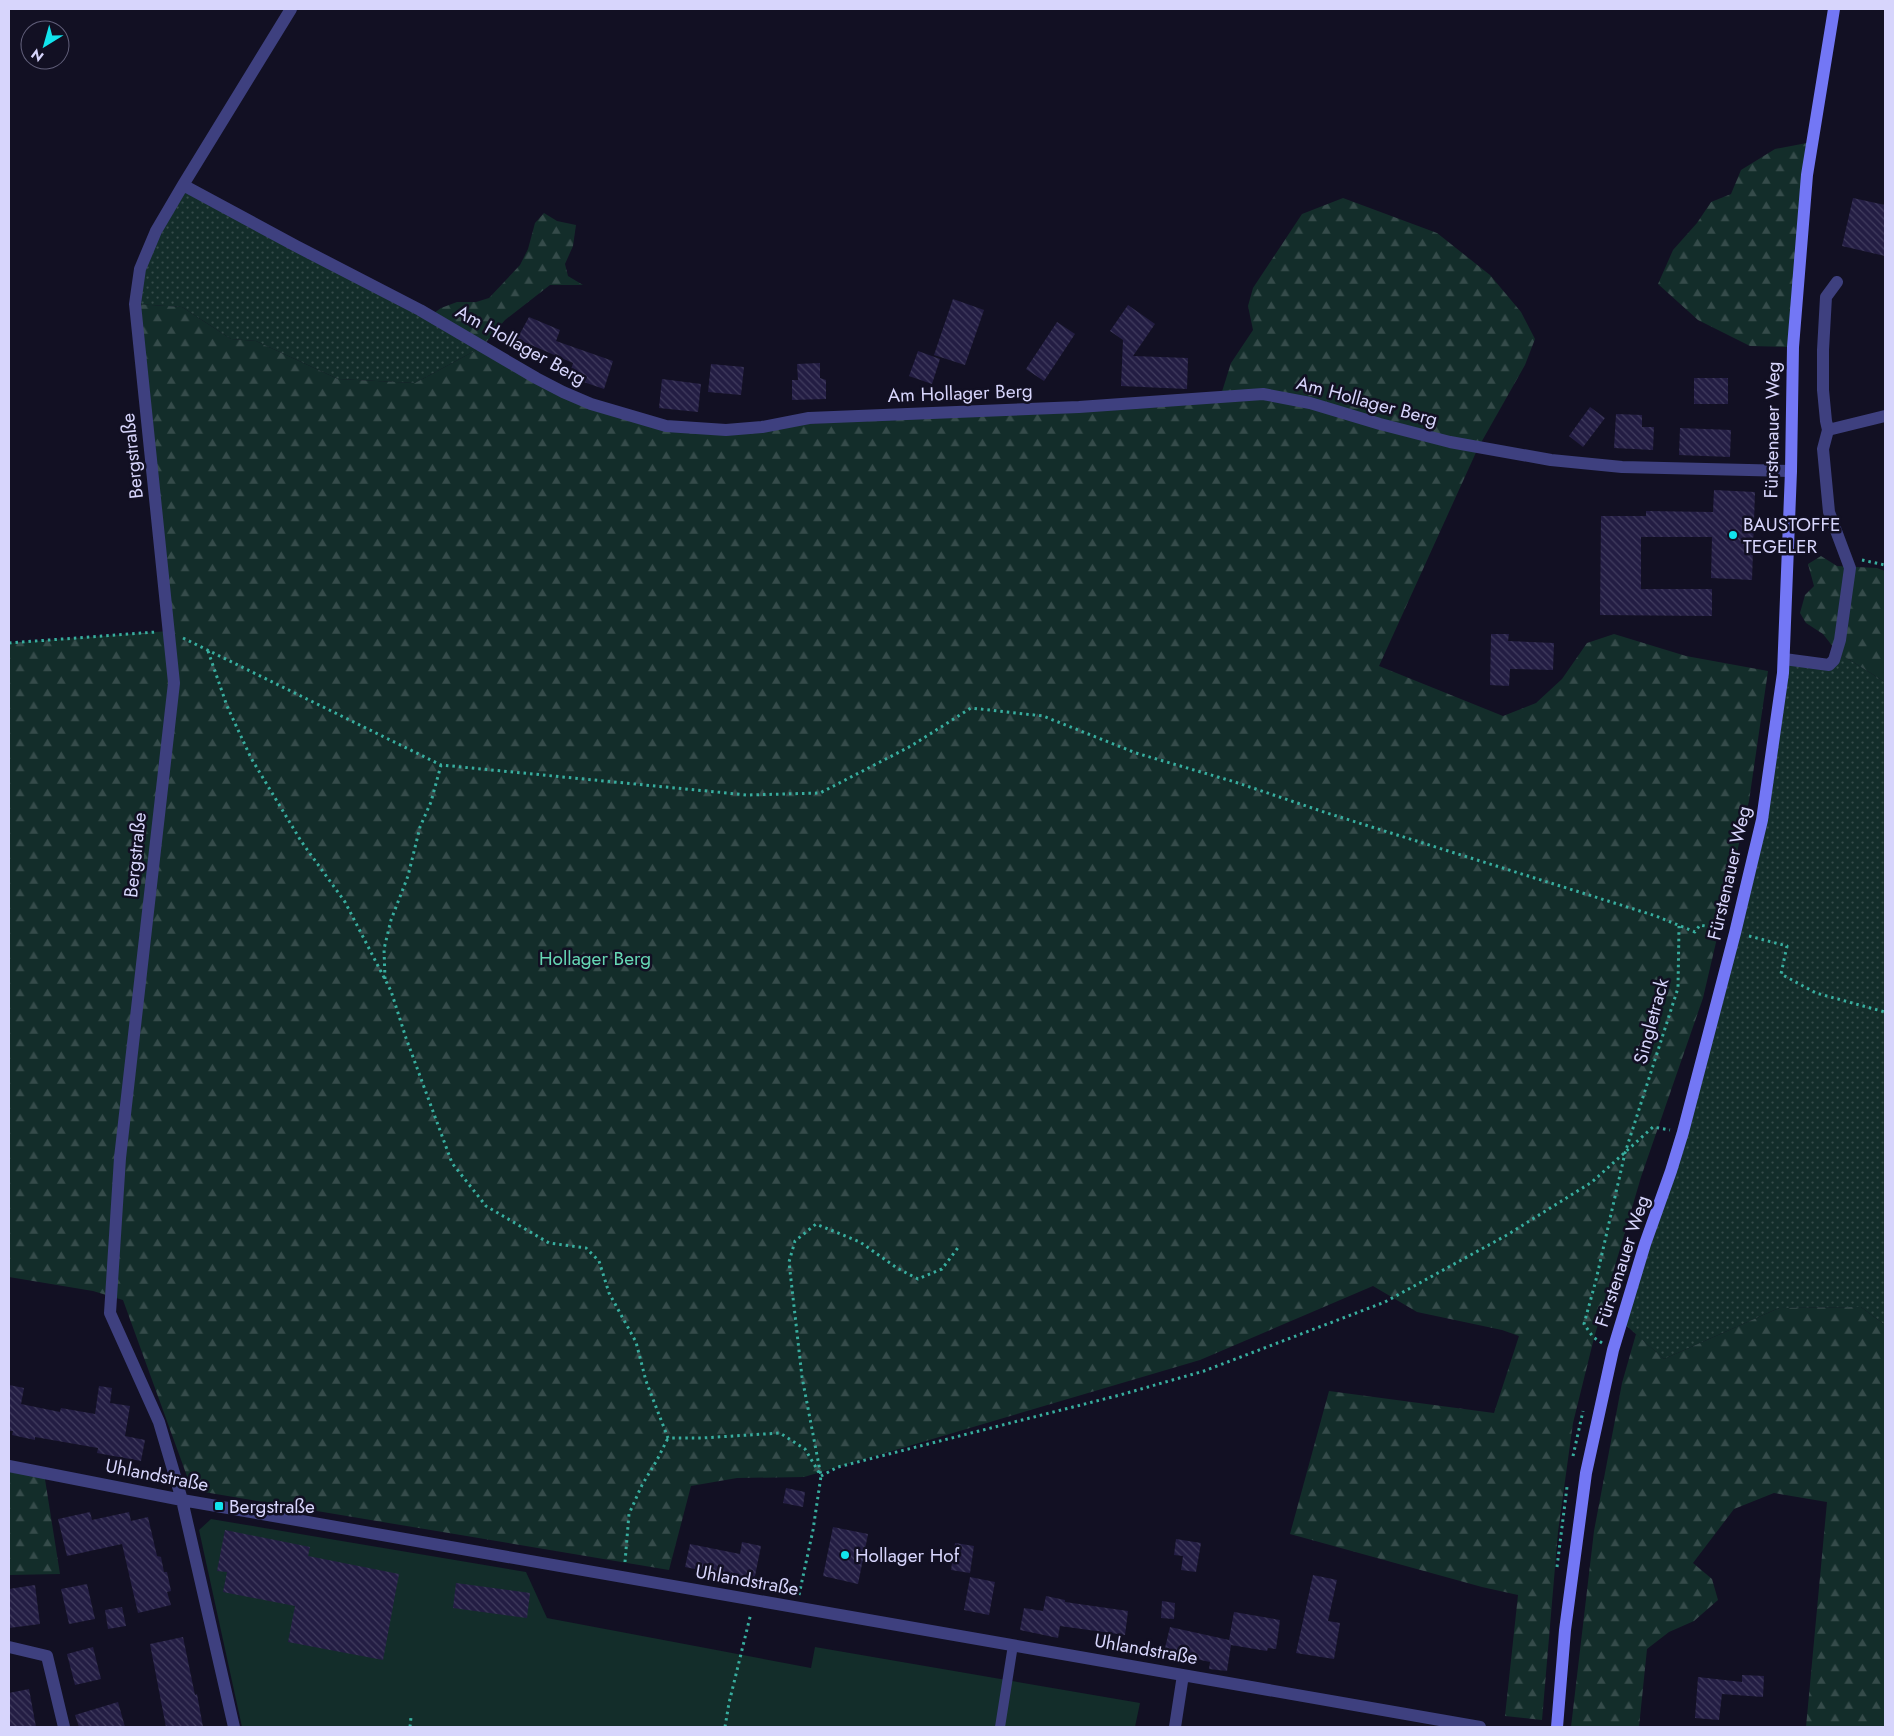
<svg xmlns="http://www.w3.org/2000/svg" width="1894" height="1736" font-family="Jost,sans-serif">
<defs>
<pattern id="grass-dots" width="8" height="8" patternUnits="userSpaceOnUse" patternTransform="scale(1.25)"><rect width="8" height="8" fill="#132d2a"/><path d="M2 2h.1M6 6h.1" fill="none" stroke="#354b4a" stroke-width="1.8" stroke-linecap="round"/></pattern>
<pattern id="forest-firs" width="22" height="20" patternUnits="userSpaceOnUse" patternTransform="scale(1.25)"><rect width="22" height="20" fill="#132d2a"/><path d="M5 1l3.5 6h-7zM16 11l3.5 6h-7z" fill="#354b4a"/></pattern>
<pattern id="building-back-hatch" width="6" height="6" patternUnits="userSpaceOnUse" patternTransform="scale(1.25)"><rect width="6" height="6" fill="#231d43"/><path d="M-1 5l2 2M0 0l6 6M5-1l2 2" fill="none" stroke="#423d5f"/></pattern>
</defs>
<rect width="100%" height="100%" fill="#121023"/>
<path fill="url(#grass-dots)" d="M183,185L482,347L415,383L338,379L256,341L231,339L182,307L135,304L140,269Z
M1837,652L1885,682V1325L1861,1307L1779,1308L1664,1359L1621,1321L1645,1244L1746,887L1784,659L1829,665Z"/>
<path fill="url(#forest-firs)" d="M1812,142L1793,347L1750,346L1698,320L1658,284L1673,250L1697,223L1711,202L1731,194L1741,170L1775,149Z
M1343,198L1437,233L1490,275L1521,312L1535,339L1525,365L1478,448L1379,666L1503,716L1536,703L1562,679L1587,643L1614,634L1686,656L1768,671L1749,801L1703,998L1641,1177L1594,1338L1573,1423L1558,1532L1542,1720L1505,1716L1518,1595L1482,1587L1290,1534L1329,1391L1494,1413L1519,1336L1502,1330L1417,1312L1373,1286L1200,1360L804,1477L737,1478L691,1486L669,1570L192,1490L123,1300L93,1291L9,1277V643L169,631L135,304L182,307L231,339L256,341L338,379L415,383L482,347L430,316L441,308L457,302H476L489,298L520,265L528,249L535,223L544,213L557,221L576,225L573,246L565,264L568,276L583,285H550L505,320L482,347L563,392L666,426L762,427L1220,398L1231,363L1253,330L1248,306L1253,288L1302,214Z
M1821,556L1837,566L1877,568L1885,571V682L1837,652L1823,634L1806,623L1800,613L1805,595L1814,586L1808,564Z
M1861,1307L1885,1325V1727H1806L1827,1502L1774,1493L1734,1509L1693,1563L1712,1579L1718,1600L1694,1621L1669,1632L1647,1649L1639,1727H1571L1594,1531L1622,1383L1636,1334L1664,1359L1779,1308Z
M9,1466L44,1473L60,1574L9,1575Z"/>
<path fill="#132d2a" d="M211,1519L526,1572L547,1618L811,1668L815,1647L1140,1703L1135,1727H242L199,1530Z"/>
<path fill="url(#building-back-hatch)" d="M1853,198L1885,205V256L1842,246Z
M953,299L984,310L965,365L934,355Z
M1128,305L1155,324L1133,356L1188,358L1187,389L1121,386L1123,340L1110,331Z
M529,317L560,330L556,341L613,361L604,389L569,377L573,363L517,339Z
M1057,322L1075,334L1044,381L1026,369Z
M918,351L940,359L932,384L909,376Z
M820,363V378L826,380V399L792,400V380H798L797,364Z
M711,364L744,367L741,395L708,392Z
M1694,378H1728V404H1694Z
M662,379L701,384L698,412L659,408Z
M1590,407L1605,418L1583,447L1569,436Z
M1616,414L1642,415V427H1654L1653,450L1614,448Z
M1680,428L1731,430L1730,457L1679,455Z
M1714,490L1755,492L1752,580L1711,578L1712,537H1641V589H1712V616L1600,615L1601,516H1646V511L1713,512Z
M1491,634H1509L1508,641L1554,643L1553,670L1510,669L1509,686L1490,685Z
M9,1385L24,1388L21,1404L60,1412L61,1408L95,1414L99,1386L112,1388L110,1403L130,1406L125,1436L145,1440L141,1461L97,1453L98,1448L35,1437V1440L12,1435L13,1431H9Z
M786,1488L805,1492L803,1507L783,1503Z
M90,1512L92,1520L129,1512L131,1521L148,1517L157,1556L161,1557L164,1572H167L171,1591L167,1592L171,1605L138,1613L122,1544L67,1556L58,1519Z
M833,1527L868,1534L858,1584L823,1576Z
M225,1530L310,1547L308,1556L399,1574L383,1660L288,1642L295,1606L223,1592L227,1572L217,1571Z
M1176,1539L1201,1543L1196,1572L1181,1570L1183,1556L1174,1555Z
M742,1542L761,1546L754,1581L685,1567L690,1544L740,1554Z
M955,1543L974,1546L970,1573L951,1570Z
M1313,1575L1337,1580L1328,1621L1340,1623L1334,1659L1296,1653Z
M970,1577L995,1582L989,1615L964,1610Z
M456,1583L530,1593L527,1618L453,1608Z
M87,1584L95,1619L69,1624L61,1589Z
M35,1585L40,1624L9,1628V1589Z
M1046,1596L1065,1600V1602L1128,1611L1125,1635L1060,1626L1058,1638L1020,1630L1024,1608L1043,1611Z
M1162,1601L1175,1603L1174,1619L1161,1618Z
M122,1607L126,1626L108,1629L105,1610Z
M1234,1612L1280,1620L1276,1649L1268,1648L1267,1651L1231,1645L1227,1671L1209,1669L1210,1662L1164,1652L1170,1627L1229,1640Z
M183,1637L195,1695L197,1694L203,1727H166L150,1644Z
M93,1647L101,1679L75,1685L67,1654Z
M1742,1675L1764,1676L1763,1697L1722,1694L1719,1720L1695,1718L1698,1677L1742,1682Z
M29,1689L36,1727H9V1693Z
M118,1702L125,1727H79L75,1715Z"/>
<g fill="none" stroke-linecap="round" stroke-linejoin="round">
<path stroke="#38ae9f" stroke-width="3" stroke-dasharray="2.5 4" stroke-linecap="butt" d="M1862,560L1885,565
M183,638L441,765L747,795L820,793L911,746L971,708L1043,716L1136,753L1235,782L1327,813L1656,916L1695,932L1700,925L1721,929
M9,643L156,632
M208,651L227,706L251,758L301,841L345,902L391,991L406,1038L452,1163L486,1206L549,1243L586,1248L599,1261L609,1293L636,1342L646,1381L668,1438H702L780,1433L805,1449L821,1476
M1749,936L1787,946L1781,974L1816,993L1885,1012
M385,979L384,949L391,920L408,876L420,827L431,802L441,765
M1602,1343L1593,1337L1584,1324L1596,1280L1625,1153L1678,988L1679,926
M1573,1456L1583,1411
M821,1476L838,1467L1120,1395L1204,1371L1385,1302L1507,1235L1592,1182L1653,1127L1670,1130
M625,1562L629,1514L642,1485L657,1460L668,1438
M1557,1567L1567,1487
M799,1595L813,1530L821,1476L802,1377L789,1262L795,1241L816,1224L860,1242L897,1268L918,1279L942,1269L960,1245
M410,1727L411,1717
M725,1727L729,1703L751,1613"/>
<path stroke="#3e407f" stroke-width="10" d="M1000,1727L1013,1645"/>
<path stroke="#3e407f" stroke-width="12" d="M183,185L296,246L420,310L536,378L563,392L591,404L666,426L726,430L762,427L809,418L1079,407L1263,394L1310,403L1380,424L1450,442L1551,460L1622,467L1791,471
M1828,430L1826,421L1823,390V350L1826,297L1837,282
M1784,659L1829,665L1834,660L1840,640L1850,568L1829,512L1823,449L1828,430L1885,416
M9,1466L182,1500L1480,1727
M9,1647L47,1656L64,1727
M234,1727L182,1500L159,1422L110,1313L120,1158L174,683L135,304L140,269L156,231L183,185L291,9
M1175,1727L1183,1675"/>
<path stroke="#7377f5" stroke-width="12" d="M1557,1727L1565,1630L1586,1473L1613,1350L1645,1244L1671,1171L1683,1132L1735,933L1762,820L1783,673L1791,471L1793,347L1807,175L1834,9"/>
</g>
<g fill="#11e4ed" stroke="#121023" stroke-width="2">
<circle cx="1733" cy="535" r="5"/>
<rect x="214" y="1501" width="10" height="10" rx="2.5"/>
<circle cx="845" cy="1555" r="5"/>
</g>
<g text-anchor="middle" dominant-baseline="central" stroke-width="5" stroke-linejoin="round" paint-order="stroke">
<g font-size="19" fill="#d7d5fc" stroke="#121023">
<text transform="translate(521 345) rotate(29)">Am Hollager Berg</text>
<text transform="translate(960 393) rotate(-2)">Am Hollager Berg</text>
<text transform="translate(1367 401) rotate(15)">Am Hollager Berg</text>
<text transform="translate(1772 430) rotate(-89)">Fürstenauer Weg</text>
<text transform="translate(132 456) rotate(-96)">Bergstraße</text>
<text transform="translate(135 855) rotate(-84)">Bergstraße</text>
<text transform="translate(1729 873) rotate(-77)">Fürstenauer Weg</text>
<text transform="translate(1651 1021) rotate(-75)">Singletrack</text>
<text transform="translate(1622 1261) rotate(-72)">Fürstenauer Weg</text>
<text transform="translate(157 1475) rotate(11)">Uhlandstraße</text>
<text transform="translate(747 1580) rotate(10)">Uhlandstraße</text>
<text transform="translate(1146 1649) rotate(10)">Uhlandstraße</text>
</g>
<g font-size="19" fill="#d7d5fc" stroke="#121023" text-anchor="start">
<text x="1743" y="524">BAUSTOFFE<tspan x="1743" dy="22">TEGELER</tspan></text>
<text x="229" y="1506">Bergstraße</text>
<text x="855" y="1555">Hollager Hof</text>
</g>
<g font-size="19" fill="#66d7b4" stroke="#121023">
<text x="595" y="958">Hollager Berg</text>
</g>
</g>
<rect width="1894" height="1736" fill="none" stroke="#d7d5fc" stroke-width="20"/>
<g transform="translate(45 45) rotate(217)"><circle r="24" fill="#121023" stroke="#615f7a"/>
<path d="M0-4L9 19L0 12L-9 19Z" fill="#11e4ed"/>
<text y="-8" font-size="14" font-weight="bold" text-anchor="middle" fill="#d7d5fc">N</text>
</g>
</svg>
